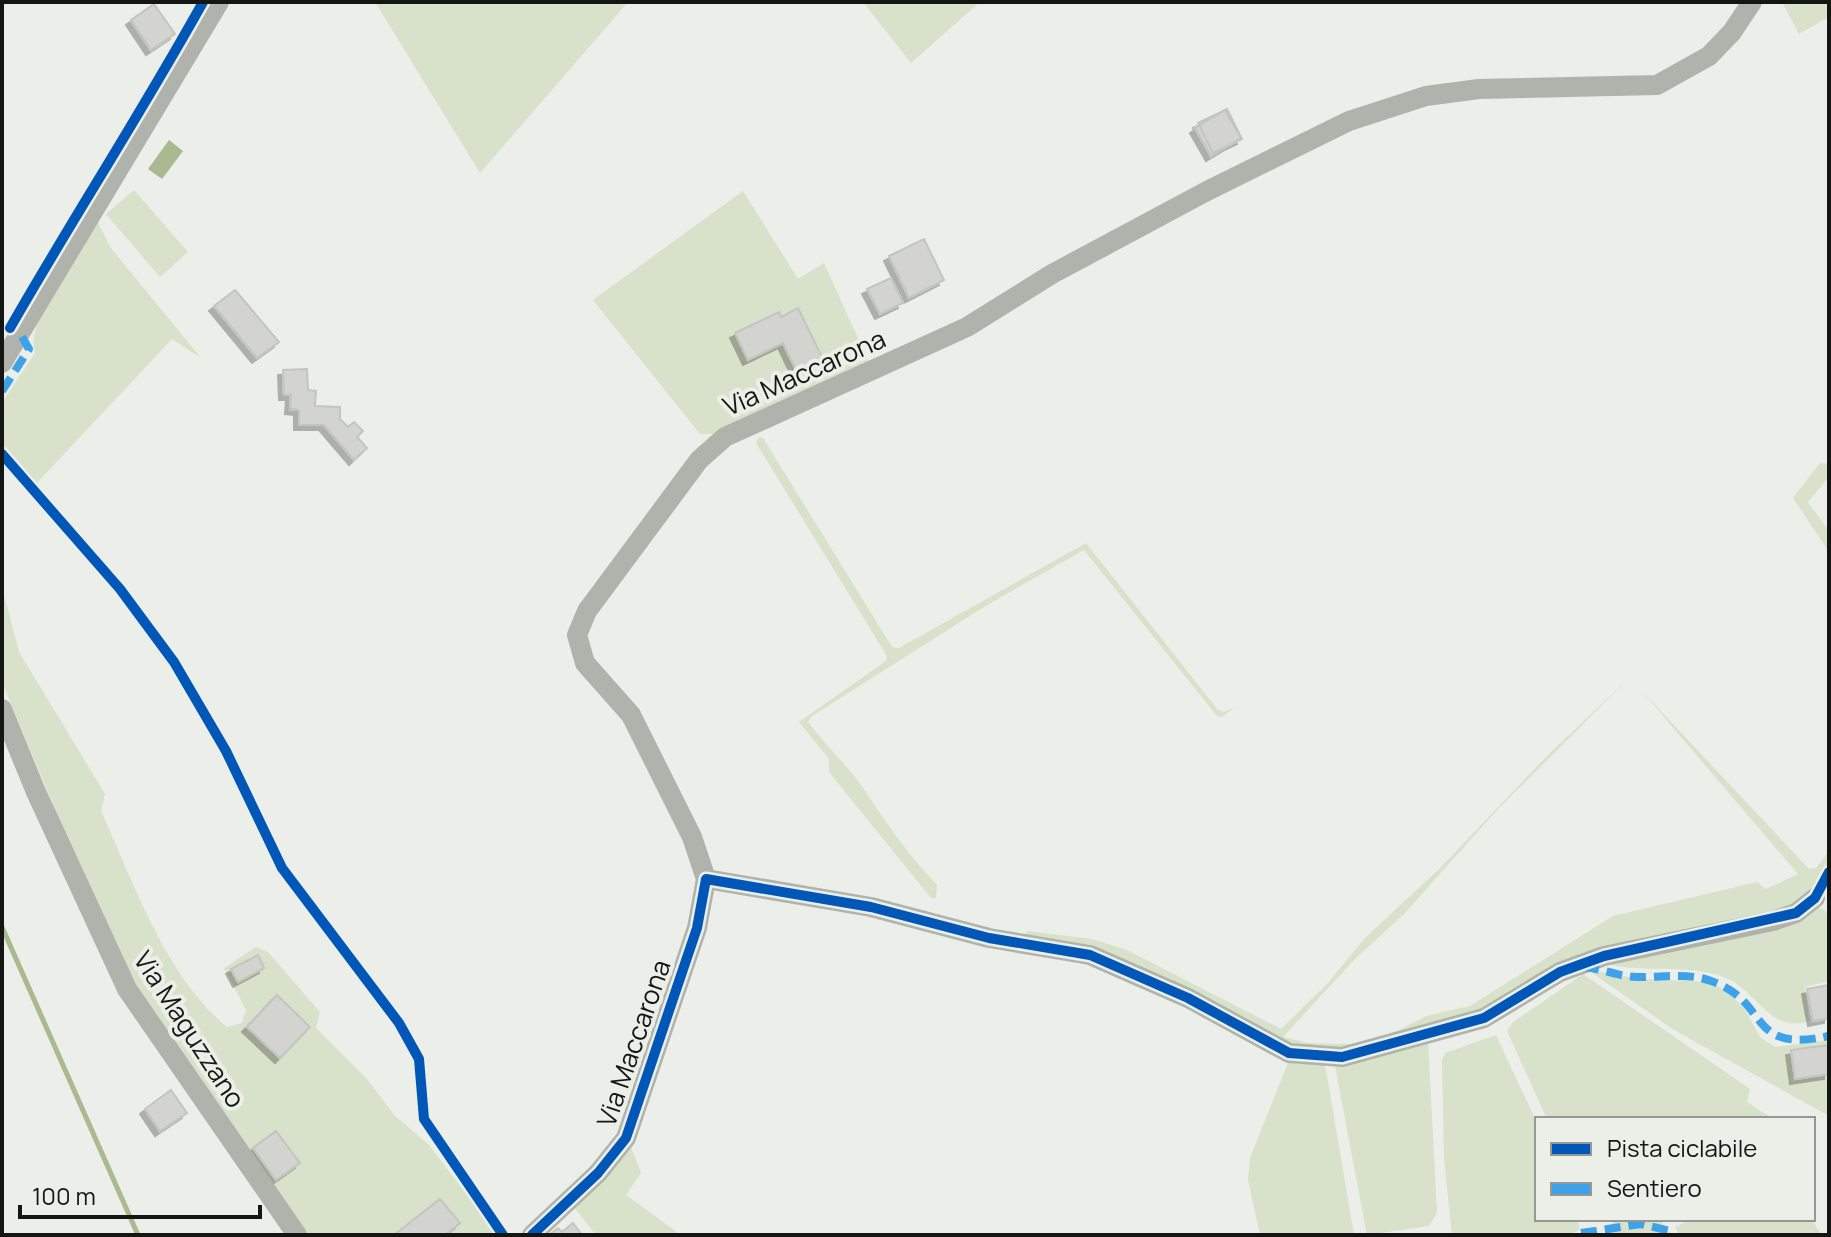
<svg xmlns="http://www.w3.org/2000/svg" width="1831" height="1237" font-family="Manrope,sans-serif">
<defs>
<filter id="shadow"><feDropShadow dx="-5" dy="5" stdDeviation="0" flood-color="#0004"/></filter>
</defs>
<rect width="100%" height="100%" fill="#eceee9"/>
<path fill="#d8e1c9" d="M375,2H628L480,173Z
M863,2H980L911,63Z
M1782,2H1829V17L1799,34Z
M134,190L188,252L160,277L106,214Z
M743,191L798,279L824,263L871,367L725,434H700L593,300Z
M94,214L110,247L201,358L172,339L34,486L2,446V403L35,353C24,325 79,242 94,214Z
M759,437L763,438L892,647L899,648L1086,543L1218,710L1224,712L1235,707L1222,717L1217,716L1084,550L987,605L812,716L808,722C824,744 845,763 861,785C885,821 907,854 937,885L936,898H931L829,772V759L799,722L886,661L887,656L756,443Z
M1820,463L1829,464V477L1808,502L1829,531V552L1793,498Z
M2,587L19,652L105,794L101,811C133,881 166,978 227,1027L242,1023L246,1010L224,968L256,947L268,952L320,1012L316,1028L367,1079L395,1116L428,1144L498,1235H299L129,987L2,682Z
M1628,679L1498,809L1404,914L1353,961L1283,1037L1308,1043L1351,1044L1397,1031L1426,1016L1470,1006L1613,916L1757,882L1766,889L1798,874L1641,690L1809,869L1816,868L1829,851C1829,878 1808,899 1787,914L1597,953L1486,1010L1349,1049L1293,1047L1023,936L1028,931L1092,939L1127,950L1281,1029L1328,983L1364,939L1439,869L1548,755Z
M1814,906L1825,910L1829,918V981L1805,987L1809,1021C1769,1034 1757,990 1726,978C1686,962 1640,975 1599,962Z
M1588,970L1642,979L1709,982L1728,992L1744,1008L1760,1037L1775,1047L1829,1040V1116L1674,1030Z
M1583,974L1750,1089L1747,1102L1773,1119H1547L1507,1031L1512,1023Z
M1496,1035L1537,1123V1219H1577L1580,1229L1569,1235H1452L1444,1159L1442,1060L1445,1053Z
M1428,1040L1437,1213L1429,1226L1367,1235L1335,1066Z
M1290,1058L1325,1064L1354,1235H1260L1248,1180L1250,1158Z
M628,1139L641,1173L626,1195L681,1235H596L570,1202Z
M1618,1219H1659L1672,1235H1605L1608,1227Z
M1691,1219H1812L1821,1235H1679L1675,1227Z"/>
<path fill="#aab98f" d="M169,140L183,151L162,179L148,169Z"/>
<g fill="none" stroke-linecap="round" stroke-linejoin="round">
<path stroke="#aab98f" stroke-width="5" d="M2,927L138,1235"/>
</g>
<path fill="#d3d4d0" stroke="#c3c5c1" stroke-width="2" filter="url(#shadow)" d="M154,4L175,34L151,50L131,20Z
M1227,109L1242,139L1213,153L1198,123Z
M1225,110L1241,138L1211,156L1195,128Z
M924,239L944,280L909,298L889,256Z
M891,278L903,303L880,314L867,289Z
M235,290L279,342L257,358L214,306Z
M798,308L822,357L796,370L783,343L748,360L735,333L779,312L781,317Z
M307,369L308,390L316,391L315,406L340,407V419L348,427L354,422L363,431L357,437L367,448L354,460L324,425H299V410L290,409L291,395H284L283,370Z
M258,955L264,968L238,982L231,969Z
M1829,985V1018L1813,1021L1807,989Z
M277,995L310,1027L280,1058L247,1027Z
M1829,1045V1074L1795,1079L1791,1050Z
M171,1090L187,1113L160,1131L145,1109Z
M276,1131L300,1163L276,1180L253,1148Z
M440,1199L460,1223L445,1235H394Z
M573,1223L582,1235H549L558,1228L562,1232Z"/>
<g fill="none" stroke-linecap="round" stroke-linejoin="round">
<path stroke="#b0b3ac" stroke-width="20" d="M2,363L219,2
M2,709L36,792L127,989L297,1235
M706,879L871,907L989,938L1090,955L1188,998L1289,1053L1342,1057L1484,1018L1560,972L1604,956L1773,921L1796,913L1815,898
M532,1235L598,1173L626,1138L697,928L706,879L692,837L631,715L585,663L577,635L587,611L699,460L725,437L967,327L1052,274L1207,191L1349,121L1426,96L1479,89L1657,85L1709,56L1732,32L1752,2"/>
<path stroke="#3da2ea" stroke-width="8" stroke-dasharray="16 8" stroke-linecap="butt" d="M2,391L29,349L21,335
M1583,967C1601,968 1619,977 1637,977C1661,978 1687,972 1711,981C1772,1002 1745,1054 1829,1036
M1581,1233L1641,1224L1670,1231L1672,1235"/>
<defs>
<path id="cycleway" d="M10,328C73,218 142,112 203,2
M2,454L120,589L174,662L226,751L282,868L399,1023L419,1059L424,1119L503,1235
M532,1235L598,1173L626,1138L697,928L706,879L871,907L989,938L1090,955L1188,998L1289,1053L1342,1057L1484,1018L1560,972L1604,956L1796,913L1815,898L1829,872"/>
</defs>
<use href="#cycleway" stroke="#ecefe8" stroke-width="15"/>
<use href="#cycleway" stroke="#0057b8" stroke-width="10"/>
</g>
<g text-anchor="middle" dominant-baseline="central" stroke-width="8" stroke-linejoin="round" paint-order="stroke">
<g font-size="26" fill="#151614" stroke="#ecefe8">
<text transform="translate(804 372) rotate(-24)">Via Maccarona</text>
<text transform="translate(190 1029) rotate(57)">Via Maguzzano</text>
<text transform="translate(633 1043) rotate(-71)">Via Maccarona</text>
</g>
</g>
<rect width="1831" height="1237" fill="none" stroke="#151614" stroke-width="8"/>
<rect x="1535" y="1117" width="280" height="104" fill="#ecefe8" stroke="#969893" stroke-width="2"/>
<rect x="1551" y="1143" width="40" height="12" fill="#0057b8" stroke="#969893" stroke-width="2"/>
<text x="1607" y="1157" font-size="24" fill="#151614">Pista ciclabile</text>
<rect x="1551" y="1183" width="40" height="12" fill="#3da2ea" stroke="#969893" stroke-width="2"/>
<text x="1607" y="1197" font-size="24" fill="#151614">Sentiero</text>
<path d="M20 1205v12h240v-12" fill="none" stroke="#151614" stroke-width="4"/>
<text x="32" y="1205" font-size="24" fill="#151614" stroke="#ecefe8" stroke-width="6" paint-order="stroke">100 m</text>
</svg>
